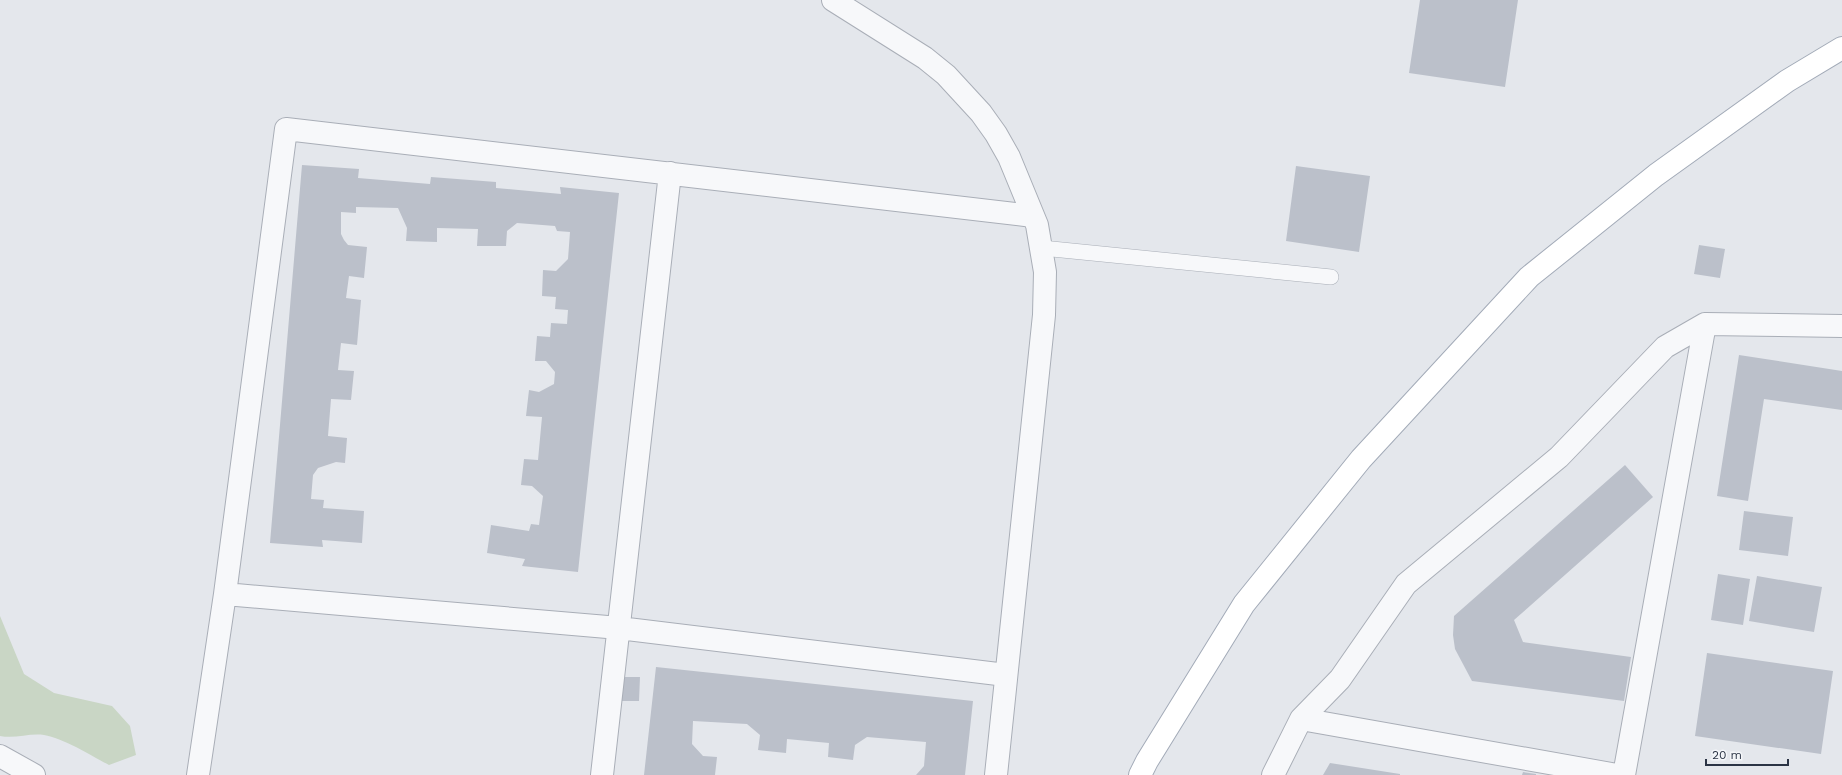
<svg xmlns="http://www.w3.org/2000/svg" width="1842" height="775" font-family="'Work Sans',sans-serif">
<rect width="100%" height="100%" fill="#e4e7ec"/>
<path fill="#c9d6c5" d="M0,616L24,674L54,693L112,706L130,726L136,755L109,765C92,756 63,738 44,735C29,733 15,739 0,736Z"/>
<path fill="#bbc0ca" d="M1420,0H1518L1505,87L1409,73Z
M302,165L359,169L358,178L430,184L431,177L496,182V188L561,194L560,187L619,193L578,572L522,566L525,559L487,553L491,525L529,531L531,524L539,525L543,496L532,486L521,485L524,459L538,460L542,417L526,416L529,390L539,392L554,384L555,372L546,361H535L537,336L550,337L551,323L567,324L568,310L555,309L556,297L542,296L543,270L556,271L568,259L570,232L557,231L555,226L517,223L507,231L506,246H477L478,229L437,228V242L406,241L407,228L398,208L356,207V213L341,212V234L344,240L348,245L367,247L364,278L349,276L346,298L361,300L357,345L341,343L338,370L354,371L351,400L331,399L328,436L347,438L345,463L336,462L318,468L313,475L311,499L324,500L323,508L364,511L362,543L322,540L323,547L270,543Z
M1296,166L1370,176L1359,252L1286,241Z
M1699,245L1725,249L1720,278L1694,274Z
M1739,355L1842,371V410L1764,399L1748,501L1717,496Z
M1625,465L1653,497L1514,620L1523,642L1631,657L1624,701L1472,681L1455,649L1453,635L1454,616Z
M1744,511L1793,517L1788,556L1739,550Z
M1718,574L1750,579L1743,625L1711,620Z
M1757,576L1822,587L1814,632L1749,621Z
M1707,653L1833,671L1821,754L1695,736Z
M656,667L973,701L965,775H916L924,766L926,742L867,737L855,745L853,760L828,757L829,743L787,739L786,753L758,750L760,735L747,724L693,721L692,744L703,756L717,757L715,775H644Z
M615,677H640L639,701H615Z
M1330,763L1400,774V775H1323Z
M1523,772L1536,774V775H1522Z"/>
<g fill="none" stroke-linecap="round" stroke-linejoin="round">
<defs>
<path id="service" d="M1042,248L1331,277"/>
<path id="minor" d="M833,0L925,58L946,75L981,113L996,134L1009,157L1037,225L1045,272L1044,315L996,775
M225,594L619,628L1006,675
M1301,719L1617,775
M0,756L34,775
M198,775L225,594L286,129L1033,216
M602,775L670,173
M1273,775L1301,719L1340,679L1406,584L1559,457L1665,347L1705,324L1842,326
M1624,775L1705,324"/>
<path id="primary" d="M1140,775L1147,761L1244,604L1361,459L1529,277L1656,175L1787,81L1842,48"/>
</defs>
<use href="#service" stroke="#a9aeb7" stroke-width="16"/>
<use href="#minor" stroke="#a9aeb7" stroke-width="24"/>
<use href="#primary" stroke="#a3abb8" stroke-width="24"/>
<use href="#service" stroke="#f7f8fa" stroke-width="15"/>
<use href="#minor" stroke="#f7f8fa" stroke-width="22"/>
<use href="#primary" stroke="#fff" stroke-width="22"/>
</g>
<path d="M1706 759v6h82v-6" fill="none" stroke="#2b3445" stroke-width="2"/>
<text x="1712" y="759" font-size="12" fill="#2b3445" stroke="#f4f6f9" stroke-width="3" paint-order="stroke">20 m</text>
</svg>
